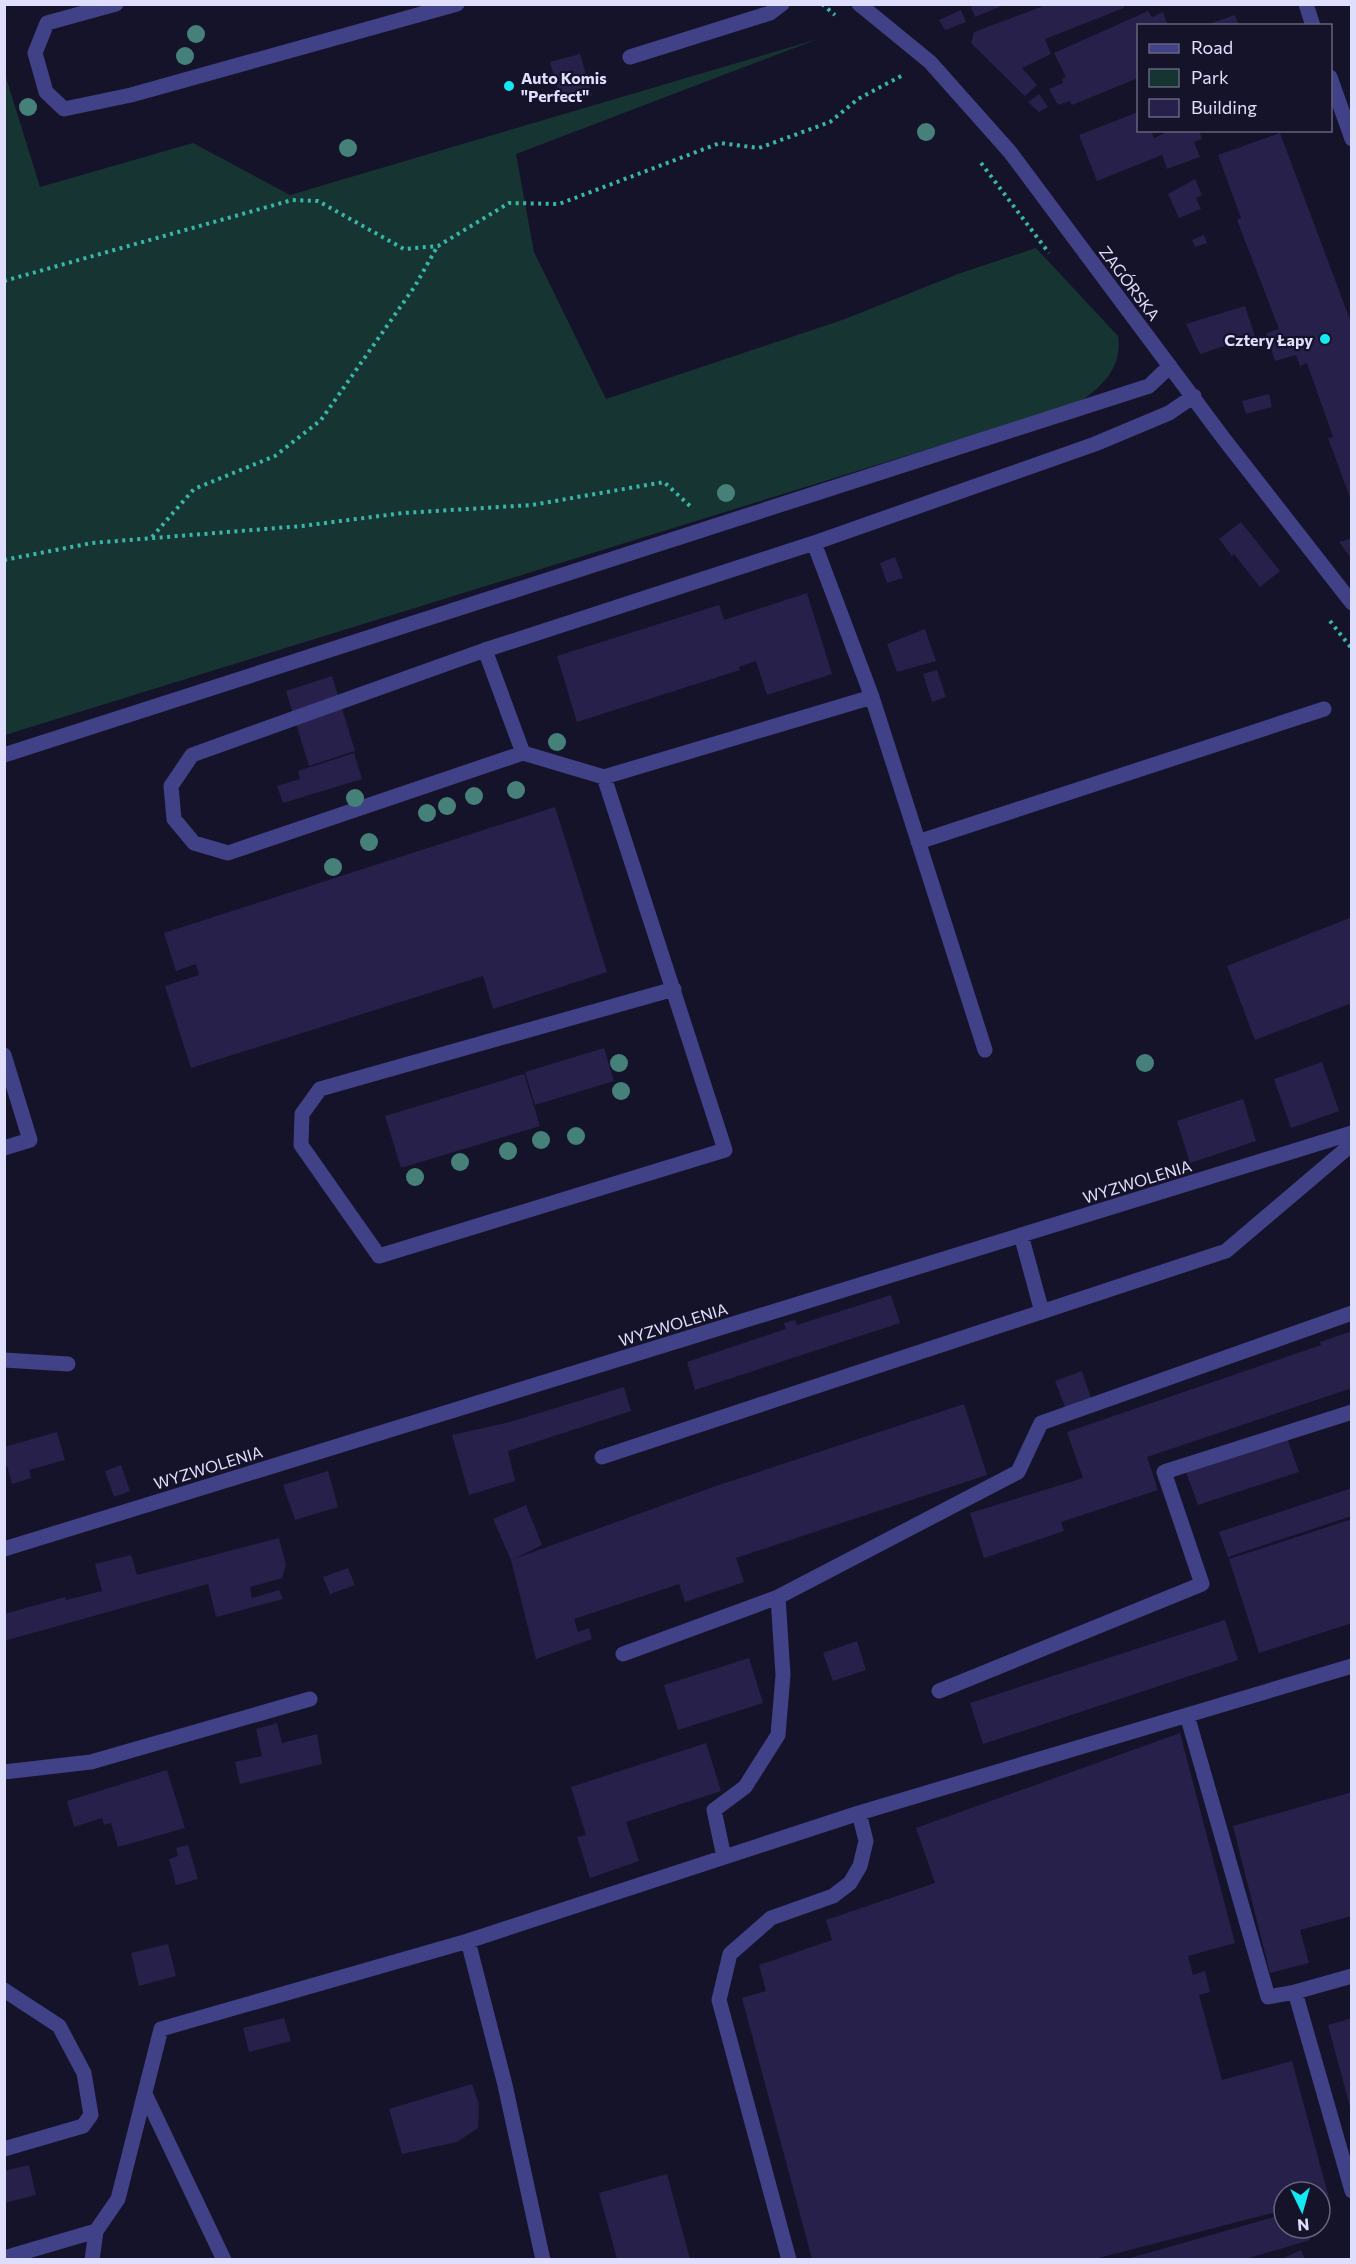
<svg xmlns="http://www.w3.org/2000/svg" width="1356" height="2264" font-family="Commissioner,sans-serif">
<rect width="100%" height="100%" fill="#15132a"/>
<path fill="#163431" d="M818,39L516,154L534,252L606,399L845,319L958,274L1036,248L1118,336C1122,368 1104,384 1080,402L5,735L4,71L40,187L193,143L290,195Z"/>
<path fill="#26204a" d="M975,4H1004V5L975,17L971,7Z
M1046,5H1123L1124,8L1045,39L1051,54L1022,68L1037,85L1025,96L971,43L974,32Z
M961,10L966,22L945,30L939,20Z
M1148,11L1152,17L1163,12L1168,26H1138V78L1072,105L1070,101L1058,105L1049,89L1063,83L1062,79L1066,77L1054,53Z
M1235,15L1239,26H1206V25Z
M580,54L592,96L562,104L550,62Z
M1039,94L1048,107L1039,112L1028,102Z
M1138,112V130H1151L1154,138L1165,133L1164,130H1199L1202,139L1194,142L1200,157L1167,169L1162,155L1097,181L1079,135Z
M1280,133L1352,325V503L1328,438L1333,437L1307,363L1300,366L1296,355L1275,361L1266,333L1279,329L1237,220L1241,218L1218,155Z
M1195,179L1202,195L1196,198L1201,209L1179,218L1168,194Z
M1204,235L1207,243L1195,247L1192,240Z
M1245,306L1255,336L1200,354L1186,324Z
M1269,394L1272,407L1246,414L1242,401Z
M1241,522L1280,571L1260,587L1234,554L1232,556L1219,539Z
M1352,538V560L1339,542Z
M895,557L903,578L887,583L880,563Z
M807,593L832,674L767,695L756,661L739,667L740,670L577,722L557,656L719,605L724,620Z
M925,629L936,661L897,672L887,644Z
M937,670L946,697L932,702L923,674Z
M332,676L355,751L309,766L286,691Z
M354,753L362,779L283,803L277,786L300,779L298,771Z
M555,807L607,972L493,1009L483,976L191,1068L165,986L199,975L196,964L176,971L164,933Z
M1352,917V1003L1255,1040L1227,966Z
M604,1048L614,1081L535,1105L525,1072Z
M1322,1062L1339,1111L1291,1128L1274,1079Z
M524,1074L540,1126L401,1168L385,1116Z
M1243,1099L1256,1141L1190,1163L1177,1121Z
M891,1295L900,1323L695,1390L687,1362L786,1329L784,1323L795,1320L797,1325Z
M1352,1331V1388L1147,1457L1158,1490L1061,1522L1064,1531L984,1558L970,1513L1083,1478L1067,1432L1321,1345L1320,1342Z
M1082,1371L1091,1398L1065,1407L1055,1381Z
M624,1387L631,1411L508,1451L515,1481L469,1495L452,1435L510,1422Z
M964,1404L987,1475L736,1558L744,1582L685,1602L679,1584L574,1619L578,1632L589,1628L592,1639L536,1659L511,1560L493,1519L526,1505L542,1545L514,1559L713,1487Z
M57,1432L65,1460L29,1470L31,1478L12,1484L7,1466H4V1447Z
M1287,1438L1299,1472L1198,1505L1186,1472Z
M121,1465L130,1491L114,1497L105,1471Z
M328,1471L338,1507L295,1520L283,1485Z
M1352,1488V1516L1228,1557L1219,1532Z
M1352,1519V1623L1259,1653L1229,1559Z
M279,1538L286,1565L282,1578L250,1587L252,1598L279,1590L283,1599L216,1617L208,1584L4,1641V1614L65,1597L66,1600L102,1591L95,1564L131,1555L137,1575Z
M348,1568L355,1585L330,1594L323,1577Z
M1225,1620L1238,1660L983,1744L970,1703Z
M857,1641L866,1670L833,1681L823,1653Z
M749,1658L763,1703L678,1730L664,1685Z
M277,1723L282,1743L317,1734L322,1764L240,1784L235,1762L262,1756L256,1729Z
M1180,1733L1235,1943L1188,1956L1193,1975L1205,1971L1210,1992L1199,1995L1222,2080L1292,2061L1329,2198L1320,2200V2192H1284V2210L1095,2259H812L742,1998L766,1991L759,1965L832,1940L826,1920L935,1883L916,1828Z
M706,1743L721,1791L626,1822L639,1861L590,1878L577,1837L586,1835L571,1787Z
M167,1770L185,1828L118,1847L111,1823L104,1825L102,1818L74,1827L67,1801Z
M1352,1792V1916L1300,1930L1309,1963L1270,1973L1233,1826Z
M188,1845L198,1879L176,1885L169,1859L178,1856L176,1848Z
M168,1944L176,1976L139,1986L131,1953Z
M284,2018L291,2041L249,2052L243,2028Z
M1352,2018V2111H1351L1328,2025Z
M472,2084L479,2104L478,2128L457,2142L402,2154L389,2109Z
M29,2165L36,2195L4,2203V2171Z
M667,2174L690,2259H617L599,2193Z
M1284,2214V2228H1306L1310,2240L1246,2259H1127Z
M1301,2250L1305,2259H1282Z"/>
<g fill="none" stroke-linecap="round" stroke-linejoin="round">
<path stroke="#38b7a9" stroke-width="4" stroke-dasharray="3 4.5" stroke-linecap="butt" d="M822,4L835,15
M981,163L1049,253
M4,281L292,200L318,201L404,249L438,246L509,203L559,204L720,143L759,148L830,122L858,99L903,75
M152,537L194,489L275,456L321,420L415,286L437,247
M4,560L92,543L302,526L403,513L532,505L664,482L690,506
M1330,621L1352,649"/>
<path stroke="#404187" stroke-width="15" d="M116,4L47,23L35,53L46,92L64,109L131,95L457,4
M859,4L930,62L1010,152L1224,439L1352,603
M1306,4L1313,26
M630,57L770,13L782,4
M1330,77L1352,139
M814,543L872,697L985,1050
M485,650L523,753
M872,697L604,777L523,753L228,853L194,843L174,819L171,786L192,755L485,650L814,543L1095,444L1169,413L1194,396
M4,755L1149,386L1170,366
M604,777L725,1150L379,1256L301,1145L302,1114L320,1089L674,989
M918,842L1324,709
M4,1055L30,1140L4,1148
M1021,1235L1042,1312
M4,1360L68,1364
M602,1457L1226,1251L1352,1144
M4,1549L1352,1133
M623,1654L778,1597
M939,1691L1202,1584L1164,1472L1352,1412
M1187,1715L1268,1997L1295,1992L1352,1976
M4,1772L91,1762L310,1699
M724,1857L714,1810L745,1787L778,1735L783,1675L778,1597L1018,1472L1041,1423L1352,1313
M468,1941L505,2085L543,2260
M4,1990L59,2026L84,2073L91,2115L83,2126L4,2149
M1295,1992L1352,2191
M145,2094L224,2260
M4,2258L96,2231
M92,2260L96,2231L118,2199L161,2029L468,1941L859,1813L1352,1666
M789,2260L719,2000L730,1954L771,1918L833,1896L850,1883L860,1866L866,1841L859,1813"/>
</g>
<g fill="#458179">
<circle cx="196" cy="34" r="9"/>
<circle cx="185" cy="56" r="9"/>
<circle cx="28" cy="107" r="9"/>
<circle cx="926" cy="132" r="9"/>
<circle cx="348" cy="148" r="9"/>
<circle cx="726" cy="493" r="9"/>
<circle cx="557" cy="742" r="9"/>
<circle cx="516" cy="790" r="9"/>
<circle cx="474" cy="796" r="9"/>
<circle cx="355" cy="798" r="9"/>
<circle cx="447" cy="806" r="9"/>
<circle cx="427" cy="813" r="9"/>
<circle cx="369" cy="842" r="9"/>
<circle cx="333" cy="867" r="9"/>
<circle cx="619" cy="1063" r="9"/>
<circle cx="1145" cy="1063" r="9"/>
<circle cx="621" cy="1091" r="9"/>
<circle cx="576" cy="1136" r="9"/>
<circle cx="541" cy="1140" r="9"/>
<circle cx="508" cy="1151" r="9"/>
<circle cx="460" cy="1162" r="9"/>
<circle cx="415" cy="1177" r="9"/>
</g>
<g fill="#14e9f3" stroke="#15132a" stroke-width="2">
<circle cx="509" cy="86" r="6"/>
<circle cx="1325" cy="339" r="6"/>
</g>
<g text-anchor="middle" dominant-baseline="central" stroke-width="4.5" stroke-linejoin="round" paint-order="stroke">
<g font-size="16" font-weight="bold" fill="#e0defd" stroke="#15132a" text-anchor="start">
<text x="521" y="77">Auto Komis<tspan x="521" dy="18">"Perfect"</tspan></text>
<text x="1313" y="339" text-anchor="end">Cztery Łapy</text>
</g>
<g font-size="16" fill="#e0defd" stroke="#15132a">
<text transform="translate(1130 283) rotate(53)">ZAGÓRSKA</text>
<text transform="translate(1137 1181) rotate(-17)">WYZWOLENIA</text>
<text transform="translate(673 1324) rotate(-17)">WYZWOLENIA</text>
<text transform="translate(208 1467) rotate(-17)">WYZWOLENIA</text>
</g>
</g>
<rect width="1356" height="2264" fill="none" stroke="#e0defd" stroke-width="12"/>
<rect x="1137" y="24" width="195" height="108" fill="#15132a" stroke="#66647e" stroke-width="1.5"/>
<rect x="1149" y="44" width="30" height="9" fill="#404187" stroke="#66647e" stroke-width="1.5"/>
<text x="1191" y="54" font-size="18" fill="#e0defd">Road</text>
<rect x="1149" y="69" width="30" height="18" fill="#163431" stroke="#66647e" stroke-width="1.5"/>
<text x="1191" y="84" font-size="18" fill="#e0defd">Park</text>
<rect x="1149" y="99" width="30" height="18" fill="#26204a" stroke="#66647e" stroke-width="1.5"/>
<text x="1191" y="114" font-size="18" fill="#e0defd">Building</text>
<g transform="translate(1302 2210) rotate(175)"><circle r="28" fill="#15132a" stroke="#66647e" stroke-width="1.5"/>
<path d="M0-4.5L10 22L0 15L-10 22Z" fill="#14e9f3"/>
<text y="-9" font-size="16" font-weight="bold" text-anchor="middle" fill="#e0defd">N</text>
</g>
</svg>
